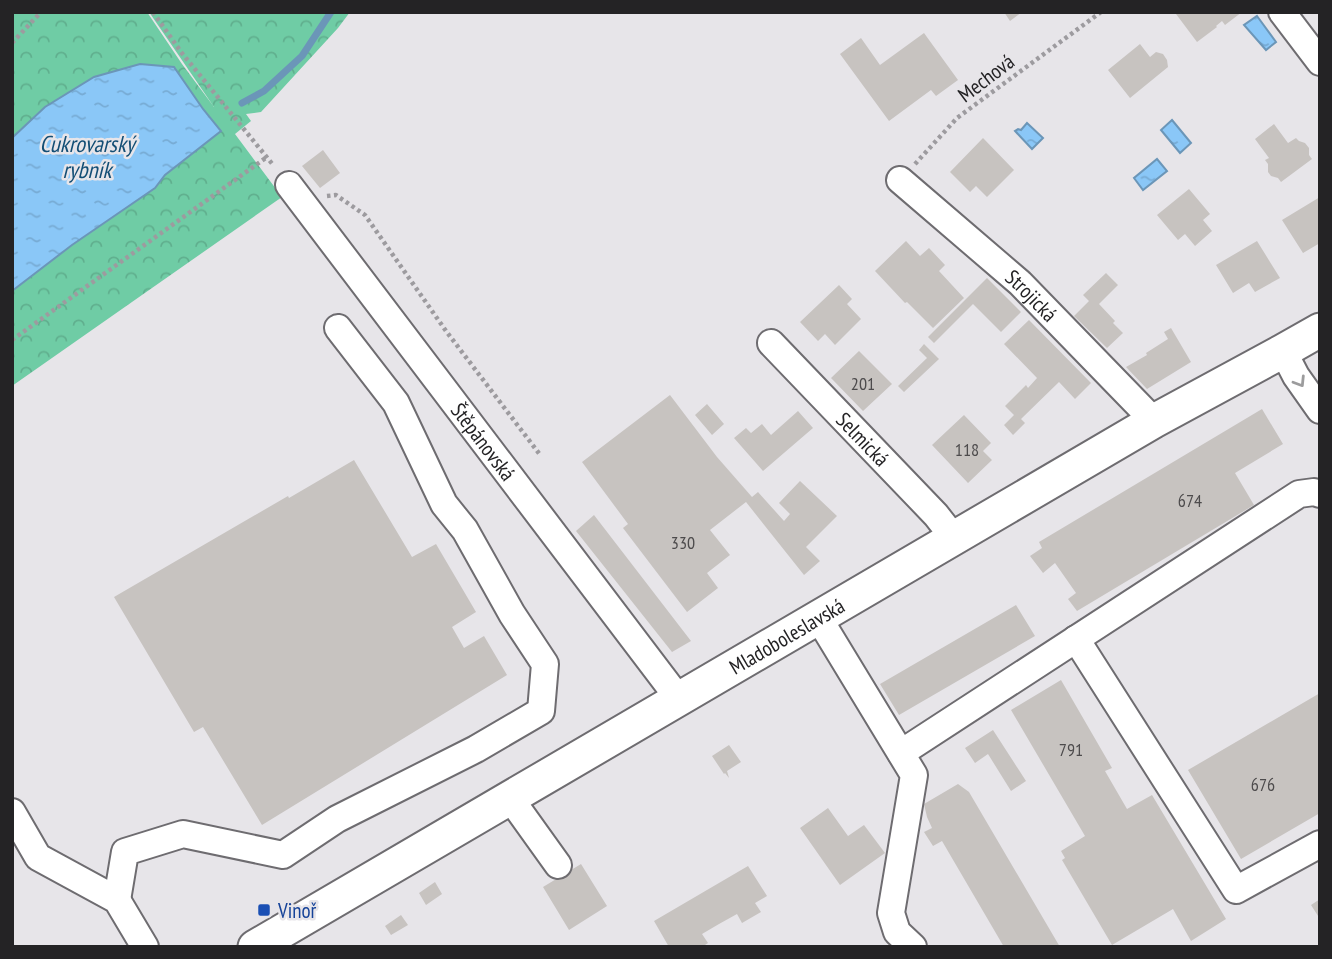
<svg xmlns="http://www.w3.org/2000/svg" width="1332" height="959" font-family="'PT Sans Narrow',sans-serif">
<defs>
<pattern id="forest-crowns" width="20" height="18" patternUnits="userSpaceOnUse" patternTransform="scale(1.75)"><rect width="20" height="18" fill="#6fcca5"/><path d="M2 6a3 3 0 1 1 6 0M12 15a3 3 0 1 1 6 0" fill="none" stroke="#60af8e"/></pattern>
<pattern id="water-ripples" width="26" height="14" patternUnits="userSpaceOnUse" patternTransform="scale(1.75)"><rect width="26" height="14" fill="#8ac7f7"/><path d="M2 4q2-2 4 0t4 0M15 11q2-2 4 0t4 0" fill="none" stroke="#77abd4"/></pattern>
</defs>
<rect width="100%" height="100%" fill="#e7e5e9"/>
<path fill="url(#forest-crowns)" d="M12,12H147L182,64L214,107L149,12H350L338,28L261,112L246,114L251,121L235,134L282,197L12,386V291L72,245L155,188L165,175L221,131L203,109L24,128L12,138Z"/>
<path fill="url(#water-ripples)" stroke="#6b96b8" stroke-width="2" d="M1257,16L1276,42L1266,50L1244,25Z
M140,64L174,67L203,109L221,131L165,175L155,188L72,245L12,291V138L45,107L94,77Z
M1172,120L1191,143L1180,153L1161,130Z
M1027,123L1043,138L1032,149L1015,131L1018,129L1021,130Z
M1157,159L1167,171L1143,190L1134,178Z"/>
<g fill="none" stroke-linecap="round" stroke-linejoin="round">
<path stroke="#6b96b8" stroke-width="7" d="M242,103L264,91L302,56L331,12"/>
</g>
<path fill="#c7c3c0" d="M1004,12H1022L1010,21Z
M1179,12H1242L1225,25L1222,21L1216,26L1217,27L1197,42L1176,14Z
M924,33L958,80L936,96L931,90L889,121L840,54L861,38L880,65Z
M1140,44L1150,57L1156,52L1163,54L1167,60L1168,67L1130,98L1108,70Z
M1274,124L1288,143L1296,138L1299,141L1305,143L1309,148V155L1312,159L1281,182L1278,178L1271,176L1268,172V164L1265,160L1269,158L1255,139Z
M983,138L1014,170L987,197L976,186L970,192L950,172Z
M323,150L340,173L320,188L302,166Z
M1189,189L1210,214L1203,220L1212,231L1195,246L1185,234L1178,240L1157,215Z
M1320,197V243L1303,253L1282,220Z
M906,241L920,256L929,248L945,265L939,271L964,298L933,328L907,302L905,303L875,271Z
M1257,241L1280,278L1255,292L1249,283L1233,293L1216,265Z
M1106,273L1118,285L1099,304L1115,321L1113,323L1123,333L1107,348L1074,316L1089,301L1083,295Z
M987,278L1021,312L1001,332L973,304L934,343L928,337Z
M839,285L852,299L847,304L861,319L835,345L825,334L818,341L800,322Z
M1029,320L1091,383L1075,399L1059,382L1021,419L1025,423L1013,435L1004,425L1014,415L1005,406L1026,385L1028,388L1037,378L1004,344Z
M1171,328L1191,362L1147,389L1126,367L1147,355L1146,353L1168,339L1164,332Z
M924,344L939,359L904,392L898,386L927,358L919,350Z
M859,351L892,384L863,411L831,378Z
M670,395L717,457L752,497L758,492L784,521L790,514L779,503L800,481L837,516L806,547L820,561L804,575L746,502L710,530L730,555L707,573L718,588L687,612L623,528L628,524L582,462Z
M707,404L724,424L712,435L695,415Z
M1262,409L1283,444L1235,473L1254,505L1077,611L1068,599L1076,593L1055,563L1043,573L1030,556L1042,548L1039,542Z
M798,411L813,428L763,471L734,438L746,428L751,433L762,424L771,435Z
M964,415L991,443L983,451L992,460L968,483L932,445Z
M354,460L412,557L436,544L476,612L452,627L464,648L484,636L507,675L262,825L203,727L194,732L114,597L288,496L289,498Z
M594,515L691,641L672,652L576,531Z
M1016,605L1035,636L899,715L880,684Z
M1061,680L1112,768L1105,771L1127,809L1152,795L1226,919L1191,941L1173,909L1112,945L1062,860L1065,858L1061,851L1085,836L1011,710Z
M1320,693V813L1241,859L1188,770Z
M993,730L1026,781L1011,791L988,754L975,763L965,748Z
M729,745L741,762L727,771L729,778L725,773L724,774L712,756Z
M958,784L969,792L1060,947H1004L942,841L933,846L924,832L932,828L927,817L924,804Z
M828,808L848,836L864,825L885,853L840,885L800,828Z
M581,864L607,906L569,930L543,887Z
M748,866L767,896L755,903L761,912L742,923L737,914L719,924L702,934L708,943L702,947H684L683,945L680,947H669L654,921Z
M435,882L442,894L426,905L419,893Z
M1320,899V919L1311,905Z
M401,915L408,925L391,935L385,926Z"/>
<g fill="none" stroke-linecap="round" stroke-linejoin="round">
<defs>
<g id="minor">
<path d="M1282,12L1320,62"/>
<path id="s1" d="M900,180L1020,283L1154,421"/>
<path id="s2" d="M289,185L679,699"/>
<path id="s3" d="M771,343L936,515L954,538"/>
<path d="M1283,351L1296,376L1320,410"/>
<path d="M818,617L914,775L891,913L897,932L913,947"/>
<path d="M1076,639L1236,890L1320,844"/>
<path d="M901,753L1299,494L1314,492L1320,494"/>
<path d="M510,798L558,865"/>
<path d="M12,812L38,857L117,900L145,947"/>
<path d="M117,900L125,852L183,834L283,855L337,819L476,749L541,711L545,664L512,614L465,530L444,504L396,403L338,328"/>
</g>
<g id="major">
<path id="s4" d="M255,947L1154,421L1283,351L1320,330"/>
</g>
</defs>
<use href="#minor" stroke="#6e6c70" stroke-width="30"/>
<use href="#major" stroke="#6e6c70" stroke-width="37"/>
<path stroke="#9d9b9f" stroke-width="4.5" stroke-dasharray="3.5 3.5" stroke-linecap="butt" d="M153,12L181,52L274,166
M12,43L41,12
M915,164L957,118L1101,12
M327,196L336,195L365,215L446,331L541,456
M12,340L267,157"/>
<use href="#minor" stroke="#fff" stroke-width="26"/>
<use href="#major" stroke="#fff" stroke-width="33"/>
</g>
<defs><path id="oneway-chevron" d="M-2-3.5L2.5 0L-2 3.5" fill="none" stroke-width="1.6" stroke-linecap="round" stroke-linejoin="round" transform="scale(1.75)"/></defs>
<use stroke="#9c9c9d" href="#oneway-chevron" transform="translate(1300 382) rotate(58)"/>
<rect fill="#1a4fb4" stroke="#e7e5e9" stroke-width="2.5" x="257" y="903" width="14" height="14" rx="3.5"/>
<g text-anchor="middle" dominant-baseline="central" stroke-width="5" stroke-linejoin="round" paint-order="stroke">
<g font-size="18" fill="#4d4b4c">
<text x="863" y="383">201</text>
<text x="967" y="449">118</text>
<text x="1190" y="500">674</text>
<text x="683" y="542">330</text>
<text x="1071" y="749">791</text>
<text x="1263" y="784">676</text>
</g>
<g font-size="21" fill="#242325" stroke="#e7e5e9">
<text transform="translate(986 78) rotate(-37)">Mechová</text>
<text stroke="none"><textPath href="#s1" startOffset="175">Strojická</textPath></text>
<text stroke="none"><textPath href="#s3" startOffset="133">Selmická</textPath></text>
<text stroke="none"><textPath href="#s2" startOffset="322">Štěpánovská</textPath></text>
<text stroke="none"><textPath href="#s4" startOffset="616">Mladoboleslavská</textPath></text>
</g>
<g font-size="21" fill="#164399" stroke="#e7e5e9" text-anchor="start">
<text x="278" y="910">Vinoř</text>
</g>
<g font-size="23" font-style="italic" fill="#134e75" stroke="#e7e5e9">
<text x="87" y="143">Cukrovarský<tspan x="87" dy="26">rybník</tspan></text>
</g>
</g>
<rect width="1332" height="959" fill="none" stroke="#242325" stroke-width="28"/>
</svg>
